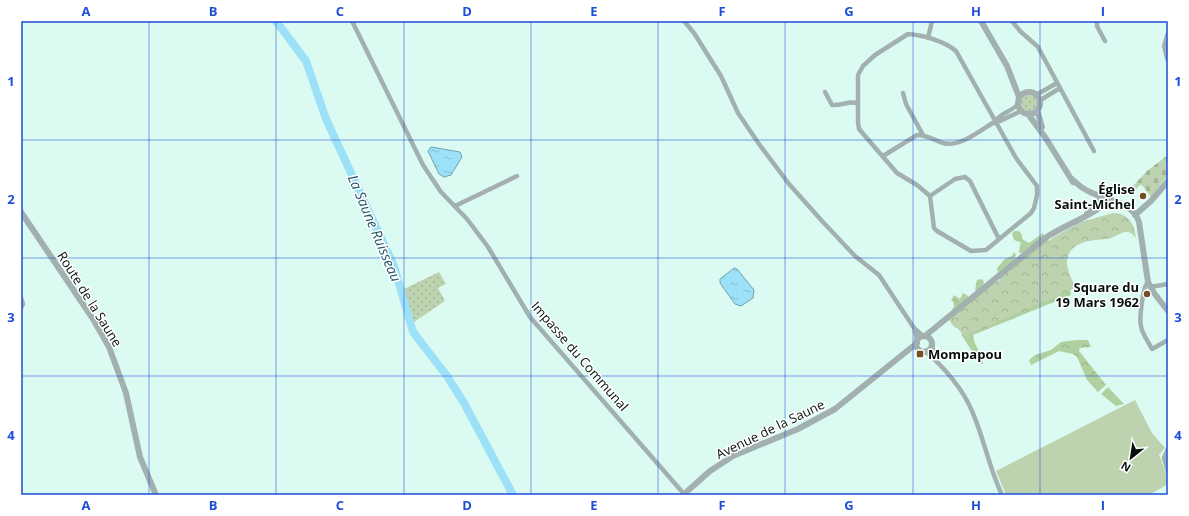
<svg xmlns="http://www.w3.org/2000/svg" width="1189" height="516" font-family="'Open Sans',sans-serif">
<defs>
<pattern id="grass-dots" width="8" height="8" patternUnits="userSpaceOnUse"><rect width="8" height="8" fill="#bdd3b0"/><path d="M2 2h.1M6 6h.1" fill="none" stroke="#a1b496" stroke-width="1.8" stroke-linecap="round"/></pattern>
<pattern id="forest-crowns" width="20" height="18" patternUnits="userSpaceOnUse"><rect width="20" height="18" fill="#b1d09f"/><path d="M2 6a3 3 0 1 1 6 0M12 15a3 3 0 1 1 6 0" fill="none" stroke="#97b288"/></pattern>
<pattern id="cemetery-stones" width="16" height="16" patternUnits="userSpaceOnUse"><rect width="16" height="16" fill="#bdd3b0"/><path d="M2 7V4a2 2 0 0 1 4 0v3zM10 15v-3a2 2 0 0 1 4 0v3z" fill="#a1b496"/></pattern>
<pattern id="park-crowns" width="20" height="18" patternUnits="userSpaceOnUse"><rect width="20" height="18" fill="#bdd3b0"/><path d="M2 6a3 3 0 1 1 6 0M12 15a3 3 0 1 1 6 0" fill="none" stroke="#a1b496"/></pattern>
<pattern id="water-ripples" width="26" height="14" patternUnits="userSpaceOnUse"><rect width="26" height="14" fill="#9de1f8"/><path d="M2 4q2-2 4 0t4 0M15 11q2-2 4 0t4 0" fill="none" stroke="#86c0d3"/></pattern>
</defs>
<rect width="100%" height="100%" fill="#dbfbf2"/>
<path fill="url(#grass-dots)" d="M1021 103a8 8 0 1 1 16 0a8 8 0 1 1-16 0Z
M439,272L446,284L438,288L445,301L414,322L404,289Z"/>
<path fill="url(#forest-crowns)" d="M1014,231H1019L1022,235V239L1029,243L1043,233L1045,241L1049,240L1050,243L1048,247L1051,249L1052,253L1056,250L1060,256L1061,266L1058,269L1053,267L1051,263L1044,264L1036,256L1038,261C1034,269 1021,275 1013,274L1008,280L1004,299L997,301L994,295L993,308L989,305L987,298L985,297L983,301L990,321L999,318L1004,312L1015,310L1021,305L1023,307C1032,305 1039,297 1048,297L1049,294L1070,287L1071,295L973,335C974,346 982,353 983,364H980L961,334L968,330L973,332L984,323L981,322L976,314L977,311L973,310L970,314L969,319L964,321L959,319L956,328C951,324 950,322 951,316L955,314L952,309L954,307L953,301H951L954,295L960,299L963,293L968,296V299L974,298L973,294L977,291L975,290L977,280L982,279L984,282L983,288L985,289L998,281L1000,282L1001,275L1011,271L1007,267L1002,269L1000,272L997,271V268L1005,259L1012,256L1014,252L1016,255L1012,264L1013,266L1039,247V243L1027,249L1026,253H1019L1020,244L1022,243L1014,240L1012,234Z
M1076,340H1088L1091,347L1080,348L1079,351L1106,385L1098,392L1087,380L1077,357L1073,354L1059,351L1031,365L1029,360L1035,355L1051,350L1061,342Z
M1108,387L1124,404L1116,406L1101,394Z"/>
<path fill="url(#cemetery-stones)" d="M1168,155V175L1151,197L1142,185H1140L1134,191L1132,187L1147,171Z"/>
<path fill="url(#park-crowns)" d="M1113,213C1128,213 1135,224 1136,238C1126,224 1117,239 1106,239C1091,240 1066,242 1067,264C1068,272 1073,281 1075,288L965,336L949,320L1054,237L1081,222Z"/>
<path fill="#bdd3b0" d="M1135,400L1152,433L1165,448L1159,455L1168,478V484L1149,495H1006L996,471Z"/>
<path fill="url(#water-ripples)" stroke="#6fa2b2" d="M431,147L460,152L462,157L451,175L444,177L439,174L428,151Z
M734,268L737,269L754,290L753,298L741,306L735,304L720,283V279Z"/>
<g fill="none" stroke-linecap="round" stroke-linejoin="round">
<path stroke="#9de1f8" stroke-width="8" d="M276,21L306,61L326,119L394,266L413,332L447,376L464,403L513,495"/>
<path stroke="#a2b0b0" stroke-width="4.5" d="M352,21L423,165L441,192L467,219L488,247L530,317L684,494
M684,21L694,33L721,76L738,113L759,144L789,184L822,221L855,256L879,275L914,328L923,336
M1012,21L1020,31L1038,47L1094,151
M1097,21V26L1105,41
M908,34C923,35 944,41 956,51L1016,158L1037,186V195L1034,208L1031,213L986,250L971,251L937,231L934,228L930,196L917,185L897,173L859,129L858,122V75L863,66L875,55Z
M928,38L932,21
M825,92L832,105C841,106 848,101 857,103
M903,93L906,104L923,135
M1036,95L1057,83
M1039,101L1060,88
M996,121H1000L1021,111
M883,156L917,135C927,135 934,140 943,143C960,148 982,129 996,121C1001,112 1012,112 1018,104
M930,196L955,179L965,177L970,181L999,239
M455,206L517,176
M1148,282C1143,286 1139,319 1141,326C1142,334 1148,341 1152,349L1168,340
M1150,287L1168,284
M21,298L23,304L21,308
M915,330L917,340
M932,346L937,361
M925,351C943,366 963,389 972,411C984,438 989,468 1002,495
M1168,449L1164,458L1168,471"/>
<path stroke="#a2b0b0" stroke-width="6" d="M981,21L1007,66L1019,97
M1168,35L1165,46L1168,59
M1018 103a11 11 0 1 1 22 0a11 11 0 1 1-22 0Z
M1037,110L1042,127
M1028,114L1045,137L1073,182
M1072,179C1077,184 1083,189 1090,192C1106,200 1133,202 1139,222L1148,282L1154,293L1168,311
M21,212L93,319L109,347L126,393L140,457L156,495
M1135,215L1151,201L1168,181
M925,336L1044,239C1063,225 1089,218 1106,203L1104,198L1100,199L1097,205L1087,214
M916 344a8 8 0 1 1 16 0a8 8 0 1 1-16 0Z
M683,495L710,471L733,456L798,429L835,409L917,343"/>
</g>
<path fill="none" stroke="#1d4ed8" stroke-width="1" stroke-opacity="0.55" d="M149,21V495M276,21V495M404,21V495M531,21V495M658,21V495M785,21V495M913,21V495M1040,21V495M21,140H1168M21,258H1168M21,376H1168"/>
<g fill="#714f27" stroke="#fff" stroke-width="1.5">
<circle cx="1143" cy="196" r="4"/>
<circle cx="1147" cy="294" r="4"/>
<rect x="916" y="350" width="8" height="8" rx="2"/>
</g>
<g text-anchor="middle" dominant-baseline="central" stroke-width="3" stroke-linejoin="round" paint-order="stroke">
<g font-size="13" font-weight="bold" fill="#05100d" stroke="#fff" text-anchor="end">
<text x="1135" y="189">Église<tspan x="1135" dy="15">Saint-Michel</tspan></text>
<text x="1139" y="287">Square du<tspan x="1139" dy="15">19 Mars 1962</tspan></text>
<text x="928" y="354" text-anchor="start">Mompapou</text>
</g>
<g font-size="13" fill="#05100d" stroke="#fff">
<text transform="translate(90 299) rotate(58)">Route de la Saune</text>
<text transform="translate(580 356) rotate(49)">Impasse du Communal</text>
<text transform="translate(770 429) rotate(-26)">Avenue de la Saune</text>
</g>
<g font-size="14" font-style="italic" fill="#1e5566" stroke="#fff">
<text transform="translate(375 228) rotate(67)">La Saune Ruisseau</text>
</g>
</g>
<rect width="1189" height="516" fill="none" stroke="#ffffff" stroke-width="44"/>
<g transform="translate(1131 458) rotate(210)" stroke="#ffffff" stroke-width="3" paint-order="stroke">
<path d="M0-3L7 15L0 10L-7 15Z" fill="#05100d"/>
<text y="-6" font-size="11" font-weight="bold" text-anchor="middle" fill="#05100d">N</text>
</g>
<rect x="22" y="22" width="1145" height="472" fill="none" stroke="#1d4ed8" stroke-width="1.5"/>
<g font-size="13" text-anchor="middle" font-weight="bold" fill="#1d4ed8">
<text x="86" y="16">A</text>
<text x="213" y="16">B</text>
<text x="340" y="16">C</text>
<text x="467" y="16">D</text>
<text x="594" y="16">E</text>
<text x="722" y="16">F</text>
<text x="849" y="16">G</text>
<text x="976" y="16">H</text>
<text x="1103" y="16">I</text>
<text x="11" y="86">1</text>
<text x="1178" y="86">1</text>
<text x="11" y="204">2</text>
<text x="1178" y="204">2</text>
<text x="11" y="322">3</text>
<text x="1178" y="322">3</text>
<text x="11" y="440">4</text>
<text x="1178" y="440">4</text>
<text x="86" y="510">A</text>
<text x="213" y="510">B</text>
<text x="340" y="510">C</text>
<text x="467" y="510">D</text>
<text x="594" y="510">E</text>
<text x="722" y="510">F</text>
<text x="849" y="510">G</text>
<text x="976" y="510">H</text>
<text x="1103" y="510">I</text>
</g>
</svg>
